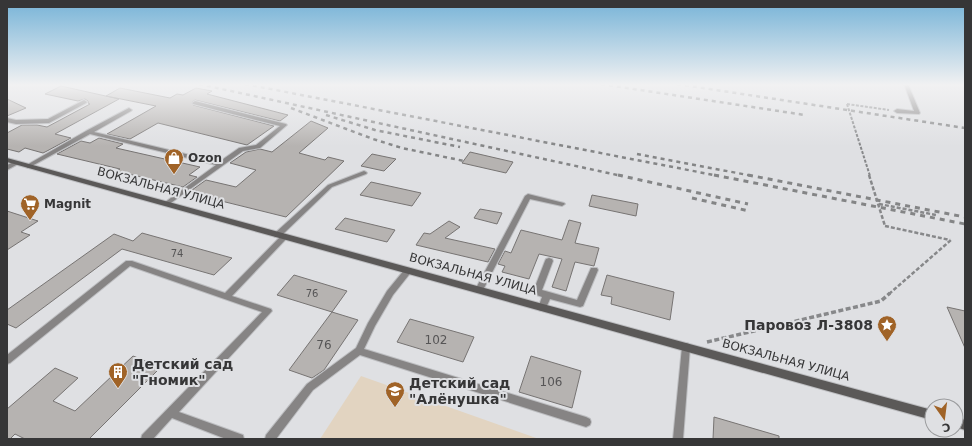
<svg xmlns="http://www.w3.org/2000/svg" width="972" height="446" font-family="'DejaVu Sans',sans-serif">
<rect width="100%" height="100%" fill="#dfe0e3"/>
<path fill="#e2d4c1" d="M361,376L539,439H320Z"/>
<path fill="#b6b3b1" stroke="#777473" d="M61,86L119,99L55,134L71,138L47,151L43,153L25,148L19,152L7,149V133L22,125H37L47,127L90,104L88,103V101L85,99L78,101L45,94Z
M120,88L170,98L177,94L183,95L196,88L212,91L207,94L288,115L280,121L195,100L191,103L193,105L274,126L247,145L158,123L130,139L107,134L156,106L106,96Z
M7,99L26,108L7,116Z
M311,121L328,128L299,153L325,160L328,157L344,161L286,217L193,194L197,191L192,190L206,180L236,187L256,170L230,163L246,152L260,149L272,152Z
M99,138L123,144L116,148L200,167L189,175L197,177L183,187L116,171L120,169L57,154L81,141L90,143Z
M470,152L513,162L506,173L462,163Z
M372,154L396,159L384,171L361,166Z
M371,182L421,193L412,206L360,195Z
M592,195L638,204L636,216L589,206Z
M480,209L502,213L497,224L474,218Z
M7,211L38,221L21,232L30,235L7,250Z
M345,218L395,230L387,242L335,229Z
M569,220L581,223L575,243L599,248L594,266L575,262L566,291L552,287L562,259L539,254L529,279L502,272L505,266L498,264L505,251L511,253L521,230L562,240Z
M449,221L460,227L445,238L495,249L488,262L416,245L424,233L430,234Z
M142,233L232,258L214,275L122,249L16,328L7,324V310L114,234L133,241Z
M294,275L347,291L332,312L277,295Z
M607,275L674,292L670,320L611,304L612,297L601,295Z
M947,307L965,311V348Z
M332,312L358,320L324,370L312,378L289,370Z
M410,319L474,337L463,362L397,342Z
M133,356L161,367L89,439H25L15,434L10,439H7V409L55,368L78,378L53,401L75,411Z
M531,356L581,371L572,408L519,392Z
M714,417L779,436V439H713Z"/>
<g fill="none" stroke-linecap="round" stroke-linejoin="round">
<defs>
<path id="service" d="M904,84H908L920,113L919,114L897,113L894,111L897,109L914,111Z
M84,100L87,102L86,103L49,123L16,124L7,122V118L16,120L48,119Z
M195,101L286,124L287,125L260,148L243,151L168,205H164L163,204L164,203L216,165L90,134L30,167L28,168L25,166L86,131L129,108L132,110L131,111L94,132L219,162L239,148L256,145L280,126L193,104L192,103Z
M364,171L366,172L367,173L366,174L332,187L282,235H287L288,237L232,296L271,309L272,311L179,412L243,435L244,439H226L172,418L153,439H141L142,435L262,312L130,266L10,363L7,364V355L126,261H132L225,293L280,237H275L274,235L275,233L328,185Z
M528,194L564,203L565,204L562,206L530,199L482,292L479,293L476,292L475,290L525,196Z
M549,258L552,259L553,261L542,290L577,300L591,268H597L598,270L583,306L580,307L550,299L545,310L542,311L539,310L538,308L542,297L534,294L533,292L545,261L546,259Z
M408,268L411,269L412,271L393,295L375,326L364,349L586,417L590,419L591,422L590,425L586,427L360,355L313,390L276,439H265L266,435L307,384L356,348L368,323L387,291L405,269Z
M686,343L689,344L690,347L683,439H673L682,347L683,344Z"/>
<path id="minor" d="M16,161L18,162L19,163L18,164L7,170V165Z"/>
<path id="secondary" d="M7,158L932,410V420L7,162Z
M956,417L965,420V430L956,427Z"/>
</defs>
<use href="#service" stroke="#bdbec1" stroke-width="2"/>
<use href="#minor" stroke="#bdbec1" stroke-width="2"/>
<use href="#secondary" stroke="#bdbec1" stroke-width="2"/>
<path stroke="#87888a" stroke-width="2" stroke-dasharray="3 1.5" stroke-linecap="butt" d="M847,104L889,110"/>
<path stroke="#87888a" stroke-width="2.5" stroke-dasharray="4 2" stroke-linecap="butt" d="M879,204L936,215
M885,226L950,240
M889,294L951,240"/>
<path stroke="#87888a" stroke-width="3.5" stroke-dasharray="5 2.5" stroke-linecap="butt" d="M707,342L881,301L890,293"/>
<use href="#service" fill="#868484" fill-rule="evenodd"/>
<use href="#minor" fill="#868484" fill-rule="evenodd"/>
<use href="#secondary" fill="#5b5958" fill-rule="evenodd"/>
<path stroke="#848586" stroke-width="2.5" stroke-dasharray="4 4" stroke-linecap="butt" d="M199,84L622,176
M245,84L719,176
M601,84L805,115
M677,84L965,128
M291,108L373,139L402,148L464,161
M326,115L375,130L460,147
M637,154L753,176"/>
<path stroke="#848586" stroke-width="3" stroke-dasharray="5 5" stroke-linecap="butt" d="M618,175L748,204
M714,175L965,224
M748,175L965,217
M692,198L749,211"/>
<path stroke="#87888a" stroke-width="2" stroke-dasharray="3 1.5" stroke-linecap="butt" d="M847,104L870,176"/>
<path stroke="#87888a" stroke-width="2.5" stroke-dasharray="4 2" stroke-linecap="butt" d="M869,175L885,226"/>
</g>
<linearGradient id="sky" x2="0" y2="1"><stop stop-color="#76b3d7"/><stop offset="0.58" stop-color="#f1f1f2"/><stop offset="1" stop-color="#f1f1f2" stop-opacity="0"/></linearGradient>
<rect width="972" height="146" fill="url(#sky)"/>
<defs>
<symbol id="shop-pin" viewBox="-11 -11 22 30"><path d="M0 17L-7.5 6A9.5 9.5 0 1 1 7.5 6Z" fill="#a06327" stroke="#dfe0e3"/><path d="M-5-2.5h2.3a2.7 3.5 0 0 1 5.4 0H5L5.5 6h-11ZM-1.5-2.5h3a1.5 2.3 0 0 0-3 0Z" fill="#fff"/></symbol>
<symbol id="supermarket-pin" viewBox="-11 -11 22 30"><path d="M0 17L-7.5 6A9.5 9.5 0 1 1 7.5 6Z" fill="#a06327" stroke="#dfe0e3"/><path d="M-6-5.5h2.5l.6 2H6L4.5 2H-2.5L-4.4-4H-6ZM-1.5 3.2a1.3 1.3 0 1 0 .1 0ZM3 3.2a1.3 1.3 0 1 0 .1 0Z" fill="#fff"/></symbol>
<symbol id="sight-pin" viewBox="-11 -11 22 30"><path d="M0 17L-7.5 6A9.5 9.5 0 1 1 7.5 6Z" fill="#a06327" stroke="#dfe0e3"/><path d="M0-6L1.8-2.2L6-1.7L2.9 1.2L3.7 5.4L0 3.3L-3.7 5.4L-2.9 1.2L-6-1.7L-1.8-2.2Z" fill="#fff"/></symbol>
<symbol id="building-pin" viewBox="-11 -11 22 30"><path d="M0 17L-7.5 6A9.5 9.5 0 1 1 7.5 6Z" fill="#a06327" stroke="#dfe0e3"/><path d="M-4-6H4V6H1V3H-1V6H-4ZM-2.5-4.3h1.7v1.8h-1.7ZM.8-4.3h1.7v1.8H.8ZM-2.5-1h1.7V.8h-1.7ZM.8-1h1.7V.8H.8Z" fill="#fff"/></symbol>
<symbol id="school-pin" viewBox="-11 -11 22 30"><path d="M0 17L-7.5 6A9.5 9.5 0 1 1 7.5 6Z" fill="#a06327" stroke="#dfe0e3"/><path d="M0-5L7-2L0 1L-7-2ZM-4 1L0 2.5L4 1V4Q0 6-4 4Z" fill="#fff"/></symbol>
</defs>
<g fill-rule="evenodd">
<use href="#shop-pin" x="163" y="147" width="22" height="30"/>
<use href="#supermarket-pin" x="19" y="193" width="22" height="30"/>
<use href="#sight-pin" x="876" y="314" width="22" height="30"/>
<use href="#building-pin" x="107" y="361" width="22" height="30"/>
<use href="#school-pin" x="384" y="380" width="22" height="30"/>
</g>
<g text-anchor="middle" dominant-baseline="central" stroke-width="4" stroke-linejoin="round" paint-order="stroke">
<g font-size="10" fill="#565556">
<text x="177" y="253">74</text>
<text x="312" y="293">76</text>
</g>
<g font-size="12" font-weight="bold" fill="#363637" stroke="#dfe0e3" text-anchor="start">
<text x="188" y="158">Ozon</text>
<text x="44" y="204">Magnit</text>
</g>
<g font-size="12" fill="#363637" stroke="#dfe0e3">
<text transform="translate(161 188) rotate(15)">ВОКЗАЛЬНАЯ УЛИЦА</text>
<text transform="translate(473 274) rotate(15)">ВОКЗАЛЬНАЯ УЛИЦА</text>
<text transform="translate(786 360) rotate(15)">ВОКЗАЛЬНАЯ УЛИЦА</text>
</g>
<g font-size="12" fill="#565556">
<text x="436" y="340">102</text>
<text x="324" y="345">76</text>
<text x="551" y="382">106</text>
</g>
<g font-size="14" font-weight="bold" fill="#363637" stroke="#dfe0e3" text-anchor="start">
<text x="873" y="325" text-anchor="end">Паровоз Л-3808</text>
<text x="132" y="364">Детский сад<tspan x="132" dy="16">"Гномик"</tspan></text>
<text x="409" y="383">Детский сад<tspan x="409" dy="16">"Алёнушка"</tspan></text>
</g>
</g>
<rect width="972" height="446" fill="none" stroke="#363637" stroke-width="16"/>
<g transform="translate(944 418) rotate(166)"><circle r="19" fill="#dfe0e3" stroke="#9b9c9e"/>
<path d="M0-3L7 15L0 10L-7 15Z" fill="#a06327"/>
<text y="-6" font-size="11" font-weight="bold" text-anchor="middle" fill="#363637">С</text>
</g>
</svg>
